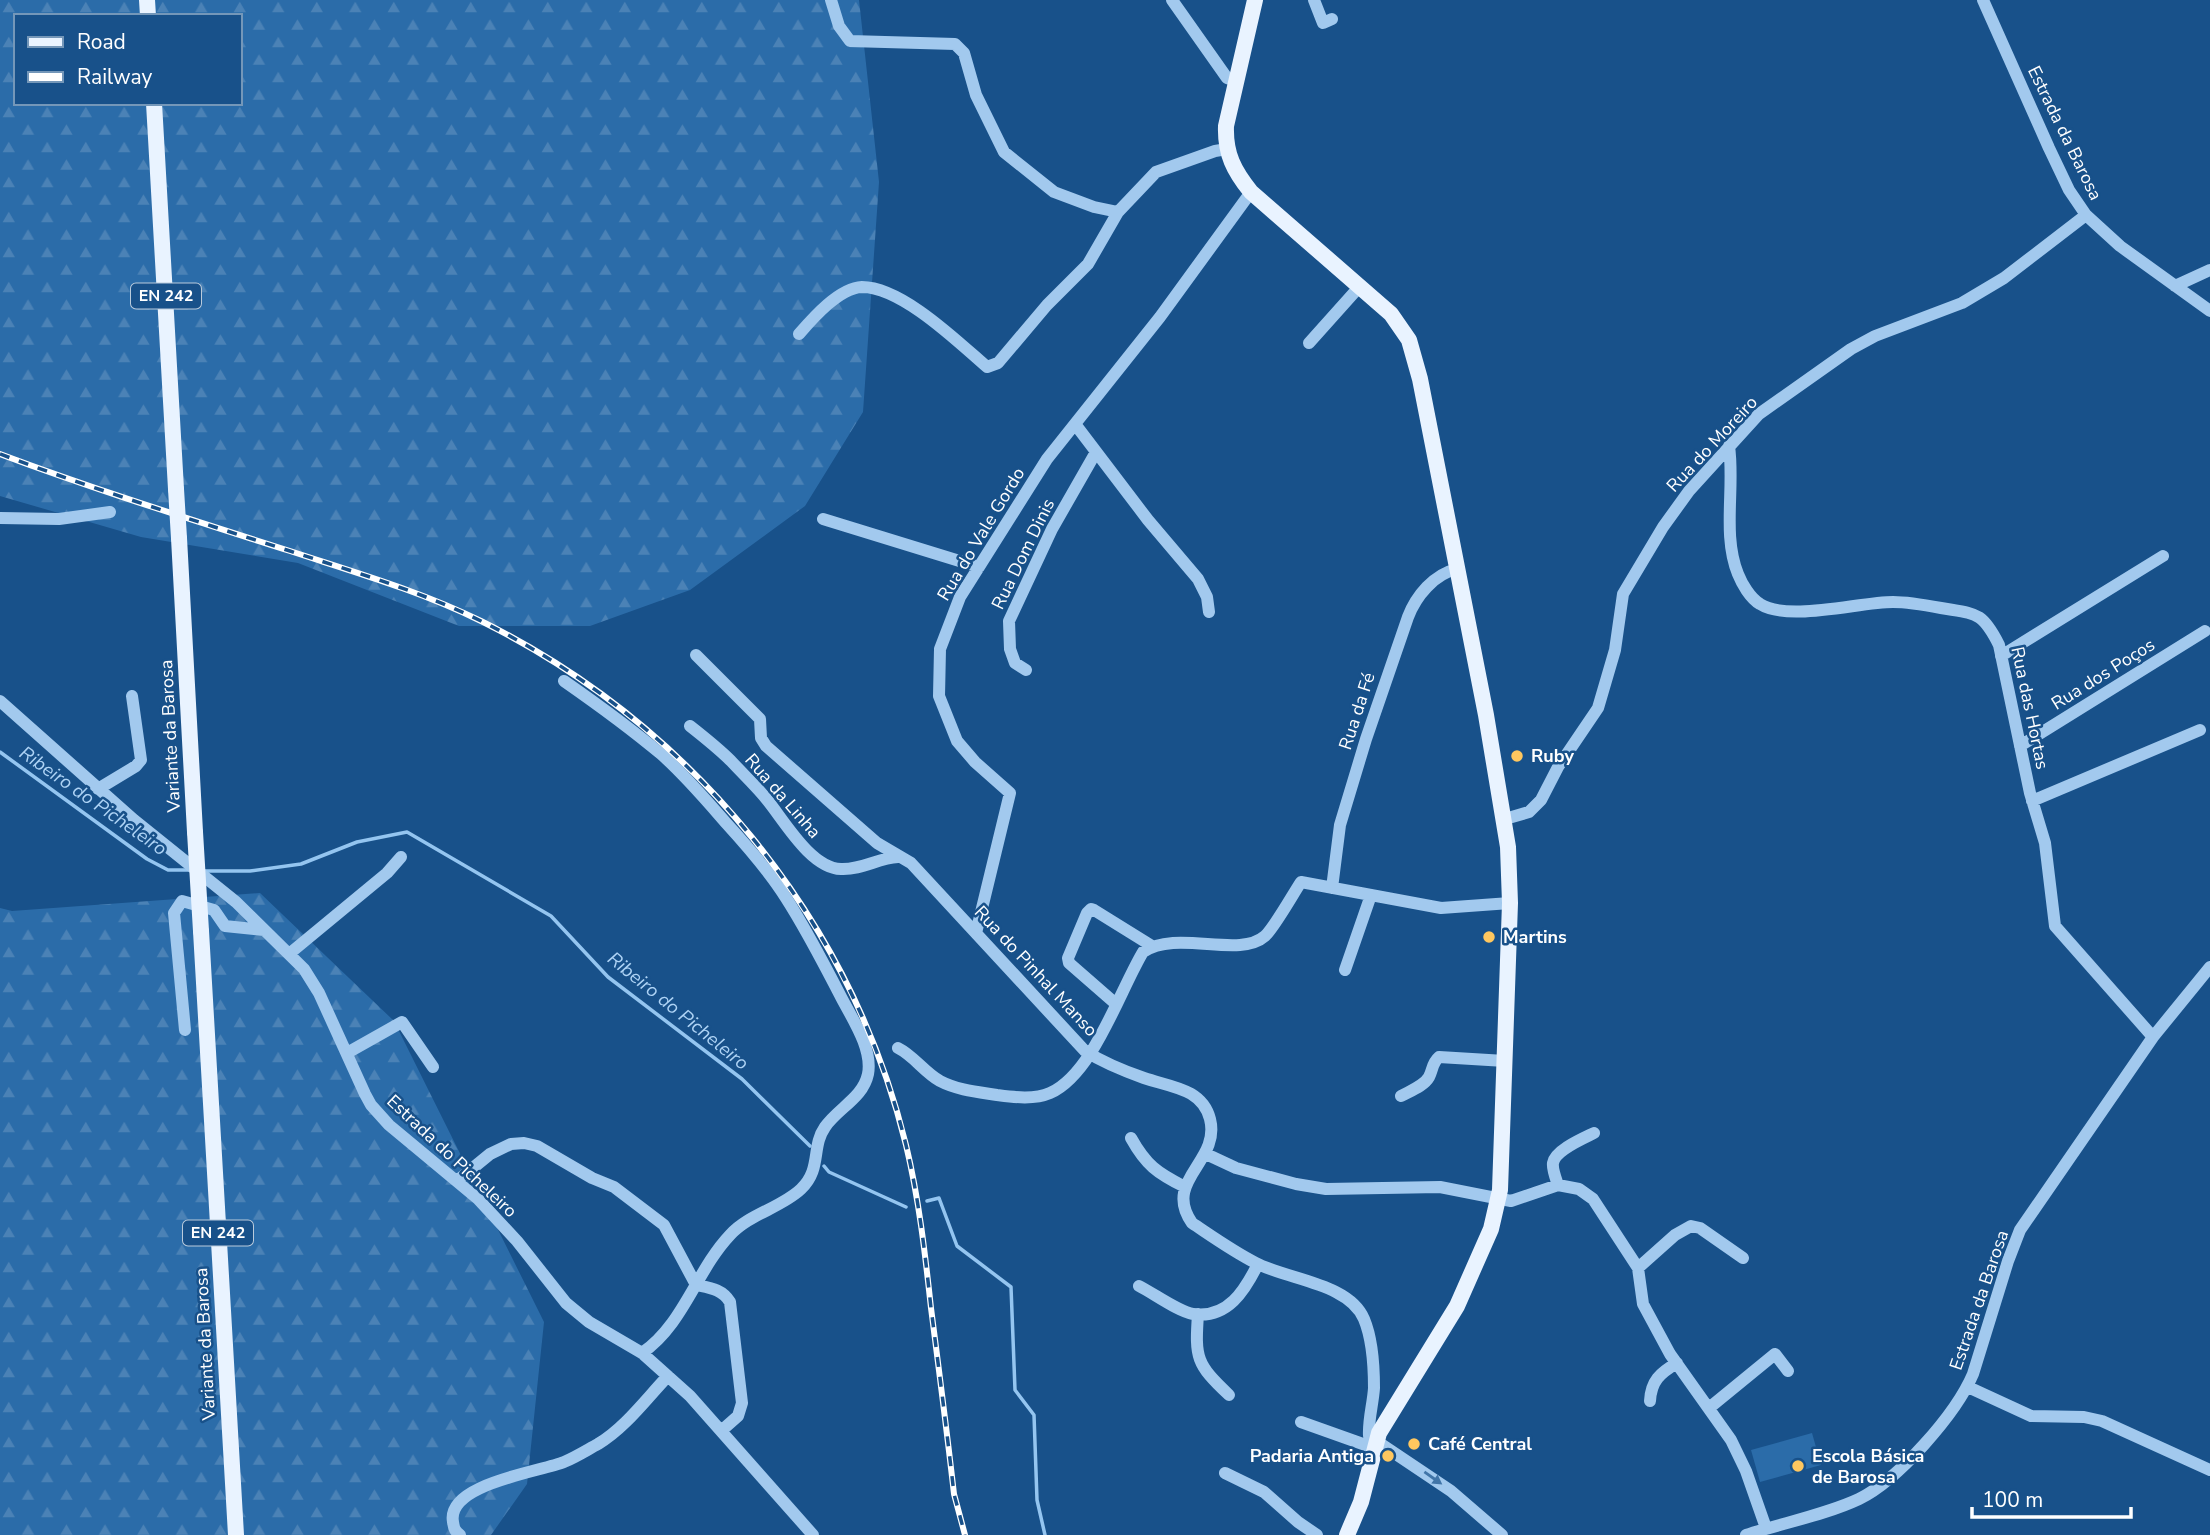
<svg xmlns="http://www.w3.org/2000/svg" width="2210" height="1535" font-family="'Nunito Sans',sans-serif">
<defs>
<pattern id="forest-firs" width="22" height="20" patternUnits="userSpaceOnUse" patternTransform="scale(1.75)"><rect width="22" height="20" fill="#2b6ca9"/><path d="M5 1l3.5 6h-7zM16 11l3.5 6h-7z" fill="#4b82b6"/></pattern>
</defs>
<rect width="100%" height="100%" fill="#18518a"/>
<path fill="url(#forest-firs)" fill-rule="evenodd" d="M0,0H859L879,182L863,412L805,506L690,590L590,626H459L298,563L141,537L0,496ZM16,16H240V103H16Z
M260,893L394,1021L544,1322L527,1484L491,1535H0V908L12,911Z"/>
<path fill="#2b6ca9" d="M1812,1433L1821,1465L1760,1482L1751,1450Z"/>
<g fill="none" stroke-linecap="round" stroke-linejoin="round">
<path stroke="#94c5f0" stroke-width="3.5" d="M0,752L147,859L168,870H190
M204,871H250L301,864L357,842L407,832L551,916L608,977L742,1079L810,1146
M824,1166L829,1172L906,1207
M927,1201L939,1198L957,1246L1011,1287L1015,1390L1034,1415L1037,1500L1045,1535"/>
<path stroke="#a2c9ee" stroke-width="12" d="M831,0L839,26L850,41L955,44L964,53L976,95L1004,152L1054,192L1094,207L1118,212
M1172,0L1227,78L1236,81
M1314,0L1323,23L1332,19
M1983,0L2049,148L2069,190L2086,215L2120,246L2210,311
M2175,286L2210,270
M799,334C813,318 839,288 862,287C902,287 958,342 987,367L998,363L1047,305L1088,264L1118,212L1156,172L1215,151L1227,149
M1309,343L1360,286
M1075,424L1148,520L1198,579L1207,597L1209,612
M1729,446C1735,487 1722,535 1738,574C1742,584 1750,598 1760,604C1788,622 1859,602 1893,602C1909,602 1925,605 1941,608C1976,614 1982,611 1999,645L2030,793L2045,843L2055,926L2153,1037
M0,518L59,519L110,512
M823,519L979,567
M696,655L760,719L761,738L766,746L877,843L911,863L1085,1051C1104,1063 1124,1071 1144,1078C1170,1087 1202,1088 1210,1119C1221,1162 1162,1180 1192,1223C1213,1237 1234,1252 1256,1263C1288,1280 1349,1283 1364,1319C1372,1338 1374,1367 1374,1388C1373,1404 1368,1420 1369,1436L1451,1491L1502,1535
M2001,656L2163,556
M1026,670L1015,663L1010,649L1009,621L1052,529L1096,452
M564,681C597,704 630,728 661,754C685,775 706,800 727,824C748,847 769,871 786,898C806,929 823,962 840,995C851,1017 873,1048 868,1074C863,1098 838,1108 825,1127C811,1147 822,1169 801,1189C781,1208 749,1214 730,1235C696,1271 684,1324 642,1353
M0,701L134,820L236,902L304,969L319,993L365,1094L371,1105L389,1125L478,1199L517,1241L566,1303L589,1322L642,1353L690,1396L813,1535
M690,726C704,737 718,748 731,761C743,774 757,787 768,801C785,822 811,868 841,869C862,870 878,858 898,857
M2020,746L2205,631
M98,789L136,766L141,760L132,696
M2032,801L2200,730
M1505,819L1529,812L1541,800L1558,767L1598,708L1615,650L1623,594L1663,527L1689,491L1759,414L1851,349L1875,336L1962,303L2004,278L2086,215
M1332,888L1340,825L1366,739L1408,617C1416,596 1434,574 1457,569
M976,933L1010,793L975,762L957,741L939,696L940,649L960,597L1047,459L1160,317L1251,192
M289,954L387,873L401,857
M1345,970L1371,895
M1116,1004L1069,963L1068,958L1087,913L1091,909L1094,910L1152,946
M185,1030L174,913L182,901L214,910L225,926L264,930
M898,1048C914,1056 924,1072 940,1081C957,1090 978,1092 997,1095C1013,1097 1034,1100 1050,1093C1093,1074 1119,992 1143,952C1177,929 1239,959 1265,936C1274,928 1293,894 1301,882L1441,908L1510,903
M347,1053L402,1022L433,1067
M1401,1096C1410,1091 1424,1086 1429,1077C1433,1069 1432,1063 1439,1057L1505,1061
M1131,1138C1146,1165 1157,1173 1185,1187
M1206,1154L1236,1168L1296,1184L1326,1189L1440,1187L1511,1201L1558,1185L1579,1189L1593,1199L1638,1268L1643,1304L1670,1354L1731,1440L1746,1471L1766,1528
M457,1181L490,1154L511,1144L524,1143L537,1146L592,1178L614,1187L664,1225L696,1285C710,1288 722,1289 730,1302L742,1403L738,1416L721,1431
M1558,1185C1556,1179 1552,1169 1553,1163C1555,1150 1584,1138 1594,1133
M1638,1268L1675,1235L1691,1226L1700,1228L1743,1258
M1139,1286C1153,1293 1179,1312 1193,1314C1228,1319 1245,1290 1258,1264
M1198,1314C1195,1358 1196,1364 1229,1395
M1968,1387L2031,1416L2084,1417L2102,1421L2210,1470
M1650,1401C1651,1381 1660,1373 1677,1363
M1709,1408L1775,1354L1788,1371
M1301,1422L1374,1448
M1225,1473L1264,1492L1298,1522L1317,1535
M460,1535C455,1531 454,1529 453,1522C446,1484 539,1472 564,1462C576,1457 587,1450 598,1444C625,1428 646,1399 668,1376
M1746,1535C1782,1523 1825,1515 1859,1499C1898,1480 1956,1414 1973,1374L2008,1261L2020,1230L2153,1037L2210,967"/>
<path stroke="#e9f3ff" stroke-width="16" d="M147,0L148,16
M1255,0L1226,126C1225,154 1234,171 1251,192L1391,314L1409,340L1420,379L1486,715L1508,847L1510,903L1500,1190L1491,1229L1457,1306L1379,1433L1361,1502L1347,1535
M154,103L176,489
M179,538L195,832
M201,931L236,1535"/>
<defs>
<path id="rail" d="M0,454C96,490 193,520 290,551C354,572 420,591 481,621C691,725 850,917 906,1145C919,1199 925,1253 931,1308C939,1370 947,1432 954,1494L965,1535"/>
</defs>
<use href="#rail" stroke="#fff" stroke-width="6"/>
<use href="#rail" stroke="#18518a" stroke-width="3.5" stroke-dasharray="10" stroke-linecap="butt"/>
<path stroke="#e9f3ff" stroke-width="16" d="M176,489L179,538
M195,832L201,931"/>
</g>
<defs><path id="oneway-solid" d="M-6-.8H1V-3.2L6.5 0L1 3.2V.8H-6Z" transform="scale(1.75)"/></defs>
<use fill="#4175a8" href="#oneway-solid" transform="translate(1433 1478) rotate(35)"/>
<g fill="#ffc75f" stroke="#18518a" stroke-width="2.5">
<circle cx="1517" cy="756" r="7"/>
<circle cx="1489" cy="937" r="7"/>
<circle cx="1414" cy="1444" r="7"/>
<circle cx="1388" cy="1456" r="7"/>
<circle cx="1798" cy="1466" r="7"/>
</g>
<g text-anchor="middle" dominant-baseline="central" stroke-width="5" stroke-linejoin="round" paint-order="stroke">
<g fill="#18518a" stroke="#bacbdc" stroke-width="2">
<rect x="131" y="283.5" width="70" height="25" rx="5"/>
<rect x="183" y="1220.5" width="70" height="25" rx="5"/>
</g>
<g font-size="16" font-weight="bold" fill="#fff">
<text x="166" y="296">EN 242</text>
<text x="218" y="1233">EN 242</text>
</g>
<g font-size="18" fill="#fff" stroke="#18518a">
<text transform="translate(2065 133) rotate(64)">Estrada da Barosa</text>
<text transform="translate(1712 444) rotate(-47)">Rua do Moreiro</text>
<text transform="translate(981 534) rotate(-59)">Rua do Vale Gordo</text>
<text transform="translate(1023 554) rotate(-64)">Rua Dom Dinis</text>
<text transform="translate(2103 674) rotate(-32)">Rua dos Poços</text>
<text transform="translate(2030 708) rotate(78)">Rua das Hortas</text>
<text transform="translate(1357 711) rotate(-72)">Rua da Fé</text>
<text transform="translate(170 736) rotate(-93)">Variante da Barosa</text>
<text transform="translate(783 796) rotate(49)">Rua da Linha</text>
<text transform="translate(1036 971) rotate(47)">Rua do Pinhal Manso</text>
<text transform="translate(452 1156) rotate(43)">Estrada do Picheleiro</text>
<text transform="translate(1979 1300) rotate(-71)">Estrada da Barosa</text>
<text transform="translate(205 1344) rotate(-93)">Variante da Barosa</text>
</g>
<g font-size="18" font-weight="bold" fill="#fff" stroke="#18518a" text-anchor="start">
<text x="1531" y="756">Ruby</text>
<text x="1503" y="937">Martins</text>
<text x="1428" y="1444">Café Central</text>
<text x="1374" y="1456" text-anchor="end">Padaria Antiga</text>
<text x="1812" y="1456">Escola Básica<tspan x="1812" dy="21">de Barosa</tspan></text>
</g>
<g font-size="19" font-style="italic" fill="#aed3f5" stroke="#18518a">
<text transform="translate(93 801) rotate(35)">Ribeiro do Picheleiro</text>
<text transform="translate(678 1011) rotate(39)">Ribeiro do Picheleiro</text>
</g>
</g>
<rect x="14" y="14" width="228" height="91" fill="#18518a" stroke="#7497b9" stroke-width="2"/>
<rect x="28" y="37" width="35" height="10" fill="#e9f3ff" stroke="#7497b9" stroke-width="2"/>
<text x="77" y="49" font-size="21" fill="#ffffff">Road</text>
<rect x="28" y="72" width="35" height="10" fill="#ffffff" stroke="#7497b9" stroke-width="2"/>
<text x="77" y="84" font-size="21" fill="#ffffff">Railway</text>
<path d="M1972 1507v10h159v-10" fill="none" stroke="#ffffff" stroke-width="3.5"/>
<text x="1982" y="1507" font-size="21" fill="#ffffff" stroke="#18518a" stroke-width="5" paint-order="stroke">100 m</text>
</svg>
